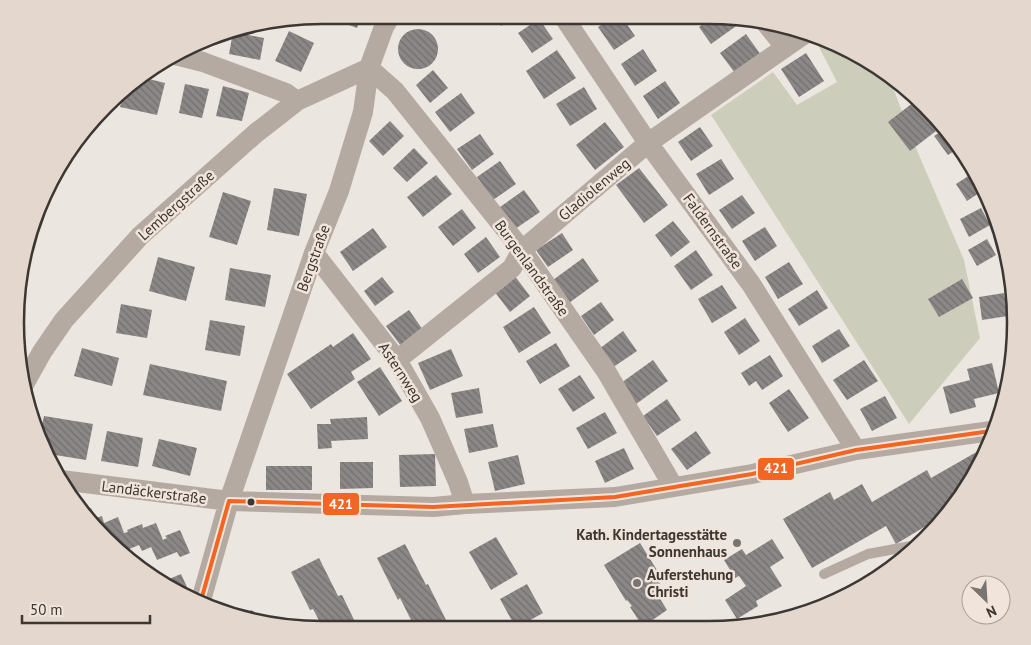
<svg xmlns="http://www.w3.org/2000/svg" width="1031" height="645" font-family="'PT Sans',sans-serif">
<defs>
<pattern id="building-back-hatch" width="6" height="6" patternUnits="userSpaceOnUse" patternTransform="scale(1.25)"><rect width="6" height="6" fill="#8b8786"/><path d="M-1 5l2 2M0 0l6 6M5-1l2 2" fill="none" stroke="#736f6e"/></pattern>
</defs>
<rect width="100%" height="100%" fill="#ece6e0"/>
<path fill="#cccdba" d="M827,39L888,74L913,141L964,260L980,338L909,424L711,115L773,72L797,105L837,82L818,45Z"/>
<path fill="url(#building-back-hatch)" d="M335,15H362L357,28L333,19Z
M494,16H515L501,26Z
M613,17H622L635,36L614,50L598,27Z
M712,17L734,18L739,24L711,44L699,27Z
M539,19L553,39L532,53L518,33Z
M398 49a20 20 0 1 1 40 0a20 20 0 1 1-40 0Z
M289,31L314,43L301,72L275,61Z
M233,32L264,38L260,60L229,54Z
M746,34L761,55L735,73L720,53Z
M643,49L657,71L635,86L621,64Z
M557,50L576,78L544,99L526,71Z
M806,53L824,81L799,97L781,69Z
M433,70L448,88L430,103L416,85Z
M141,77L165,83L157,115L120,107L124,93Z
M665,81L680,103L658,119L643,96Z
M185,84L209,89L202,118L179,113Z
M223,86L249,93L242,121L216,116Z
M584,87L597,109L570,126L556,104Z
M461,93L475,113L450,132L435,112Z
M914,102L936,131L910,151L888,122Z
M390,121L404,136L383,156L369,141Z
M605,122L624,147L595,170L576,145Z
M700,127L713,146L691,161L678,142Z
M942,131L957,149L948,155L934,136Z
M480,134L494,154L472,170L457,149Z
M414,148L428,163L407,182L393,168Z
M721,159L734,179L709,195L696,174Z
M500,161L516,184L493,200L477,177Z
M639,168L668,205L644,223L616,185Z
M976,171L982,191L967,201L956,184Z
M436,175L452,194L423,217L407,197Z
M274,188L307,194L299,236L267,230Z
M524,190L540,212L515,229L500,207Z
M223,192L251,201L237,245L209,237Z
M742,195L755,213L732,229L719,210Z
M981,208L990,225L969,237L960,219Z
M462,209L476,228L453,246L438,227Z
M673,221L690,242L671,257L655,235Z
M765,227L777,246L755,261L742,241Z
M373,228L387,247L353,271L340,252Z
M562,233L573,250L548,267L536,250Z
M486,237L500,257L478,273L464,254Z
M987,239L996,255L977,266L968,250Z
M696,250L713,275L691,290L674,266Z
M158,257L195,267L186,301L149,291Z
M583,258L599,281L569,303L553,280Z
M789,262L803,284L778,299L765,277Z
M230,268L271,275L265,307L225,300Z
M514,275L530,296L510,312L494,291Z
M382,277L394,292L375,306L364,291Z
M962,279L973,298L939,317L928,299Z
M722,285L737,308L712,323L698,299Z
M817,290L828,308L799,326L788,309Z
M1004,293L1008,316L982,320L979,297Z
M601,302L614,320L594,335L581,316Z
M121,304L152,310L147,338L116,333Z
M534,307L551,333L519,353L503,327Z
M409,310L423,330L401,346L386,326Z
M745,318L760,341L739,355L724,332Z
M210,320L245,326L240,356L205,350Z
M839,329L850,346L822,363L812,346Z
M623,331L637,351L612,368L599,349Z
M353,333L371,359L351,372L355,379L311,409L287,374L331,344L333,347Z
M556,343L570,366L540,384L526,361Z
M82,348L119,358L112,386L74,376Z
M451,349L463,376L430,390L418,363Z
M770,355L783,376L762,390L756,381L749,386L741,373Z
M653,360L668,381L636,404L621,383Z
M864,360L878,381L847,400L833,380Z
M992,363L999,393L974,399L976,407L950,414L943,387L970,380L967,369Z
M150,364L227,381L221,411L143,395Z
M380,367L402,401L379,416L357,382Z
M580,375L595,398L573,412L558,389Z
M479,388L483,413L456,418L451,393Z
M789,389L809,418L788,432L769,403Z
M885,396L897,418L872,431L860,409Z
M667,399L681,420L657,436L643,416Z
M605,412L617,433L588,449L576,428Z
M44,416L93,424L86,460L49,454L40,435Z
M367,417L368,439L331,441L332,448L318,449L317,424H331L330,419Z
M493,424L498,447L469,453L464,429Z
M107,431L143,438L138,467L101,461Z
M696,431L711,453L687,470L671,449Z
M159,439L197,448L190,476L152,466Z
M624,448L634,469L605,483L595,461Z
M980,450L981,452L955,504L949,508L951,511L896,544L886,526L812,568L783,519L830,492L834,500L862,484L872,502L927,470L931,478Z
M435,454L436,486L400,487L399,455Z
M518,455L525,484L495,491L488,462Z
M340,462H373V488L340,489Z
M266,466H312V490H266Z
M91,508L96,518L102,516L104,523L118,517L124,533L128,532L127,530L142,524L143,528L156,523L163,540L167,538L165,536L180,530L190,553L180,557L177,552L157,560L151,547L142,551L139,545L122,552L83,511Z
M496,537L518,574L491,590L469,552Z
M772,539L784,558L770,567L782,586L756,601L758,606L737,619L725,600L746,586L739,576L735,578L724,560L742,549L746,555Z
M640,543L662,578L658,581L660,584L654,589L667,610L641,628V624L630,607L632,606L627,600L626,601L604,565Z
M405,544L426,585L428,584L449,626L454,625L455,628H415L400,598L398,600L377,558Z
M319,558L338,596L342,595L358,628H323L313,609L310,610L291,572Z
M181,574L187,587L178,591L162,582Z
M527,584L543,613L516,628L500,599Z
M252,610L258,621L240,616Z"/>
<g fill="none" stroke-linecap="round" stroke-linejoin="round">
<path stroke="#b4aaa2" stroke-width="10" d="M824,574L868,554L911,546"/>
<path stroke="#b4aaa2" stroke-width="20" d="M563,16L648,143L751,284L856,450
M765,22L785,47
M175,55L203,62L286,93L297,101
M369,68L395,91L522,250L606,371L673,486
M314,253L397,360L430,418L458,482L465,504
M397,360L512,268L522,250L648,143L806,33
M23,386L42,352L64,320L140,236L256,133L297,101L369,68
M61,480L229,501L433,507L465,504L615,497L752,474L856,450L991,431
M200,604L229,501L314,253L339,191L363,112L369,68L384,27L391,15"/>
<defs>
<path id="bus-1" d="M200,604L229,501L433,507L615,497L752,474L856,450L991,431"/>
</defs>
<use href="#bus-1" stroke="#f1e5db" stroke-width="8"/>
<use href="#bus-1" stroke="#f26522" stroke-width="4"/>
</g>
<circle fill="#3c3733" stroke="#f1e5db" stroke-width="2" cx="251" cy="502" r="4.5"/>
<g fill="#7a7470" stroke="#f1e5db" stroke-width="2">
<circle cx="737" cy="543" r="5"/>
<circle cx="637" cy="583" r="5"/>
</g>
<g text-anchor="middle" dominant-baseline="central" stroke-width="5" stroke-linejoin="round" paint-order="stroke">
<g font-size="15" fill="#3c3733" stroke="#f1e5db">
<text transform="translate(594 189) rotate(-40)">Gladiolenweg</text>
<text transform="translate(176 205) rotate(-42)">Lembergstraße</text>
<text transform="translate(713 231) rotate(54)">Faldernstraße</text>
<text transform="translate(313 258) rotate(-70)">Bergstraße</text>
<text transform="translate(532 268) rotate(54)">Burgenlandstraße</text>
<text transform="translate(401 372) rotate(57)">Asternweg</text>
<text transform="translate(154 492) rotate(7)">Landäckerstraße</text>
</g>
<g font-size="15" font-weight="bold" fill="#3c3733" stroke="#f1e5db" text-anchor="end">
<text x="727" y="534">Kath. Kindertagesstätte<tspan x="727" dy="17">Sonnenhaus</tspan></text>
<text x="647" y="574" text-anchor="start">Auferstehung<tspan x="647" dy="17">Christi</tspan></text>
</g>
</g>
<path d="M0 0H1031V645H0ZM322 24H709A298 298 0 0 1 1007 322V323A298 298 0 0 1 709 621H322A298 298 0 0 1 24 323V322A298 298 0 0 1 322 24Z" fill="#e3d7ce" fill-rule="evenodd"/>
<path fill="none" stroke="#3c3733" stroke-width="2.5" d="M322 24H709A298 298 0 0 1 1007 322V323A298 298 0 0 1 709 621H322A298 298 0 0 1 24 323V322A298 298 0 0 1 322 24Z"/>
<g stroke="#f1e5db" stroke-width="2">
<rect x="757" y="457" width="38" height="24" rx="5" fill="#f26522"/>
<rect x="322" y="492" width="38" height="24" rx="5" fill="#f26522"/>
</g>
<g font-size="14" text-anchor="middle" font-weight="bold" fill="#fff">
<text x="776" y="473">421</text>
<text x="341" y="509">421</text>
</g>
<g transform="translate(986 600) rotate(155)"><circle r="24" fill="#f1e5db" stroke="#a99f98"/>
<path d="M0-4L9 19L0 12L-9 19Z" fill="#7a7470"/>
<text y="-8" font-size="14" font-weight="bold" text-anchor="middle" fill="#3c3733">N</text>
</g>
<path d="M22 615v8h128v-8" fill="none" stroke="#3c3733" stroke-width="2.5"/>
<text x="30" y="615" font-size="15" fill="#3c3733" stroke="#f1e5db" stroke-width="4" paint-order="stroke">50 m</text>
</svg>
